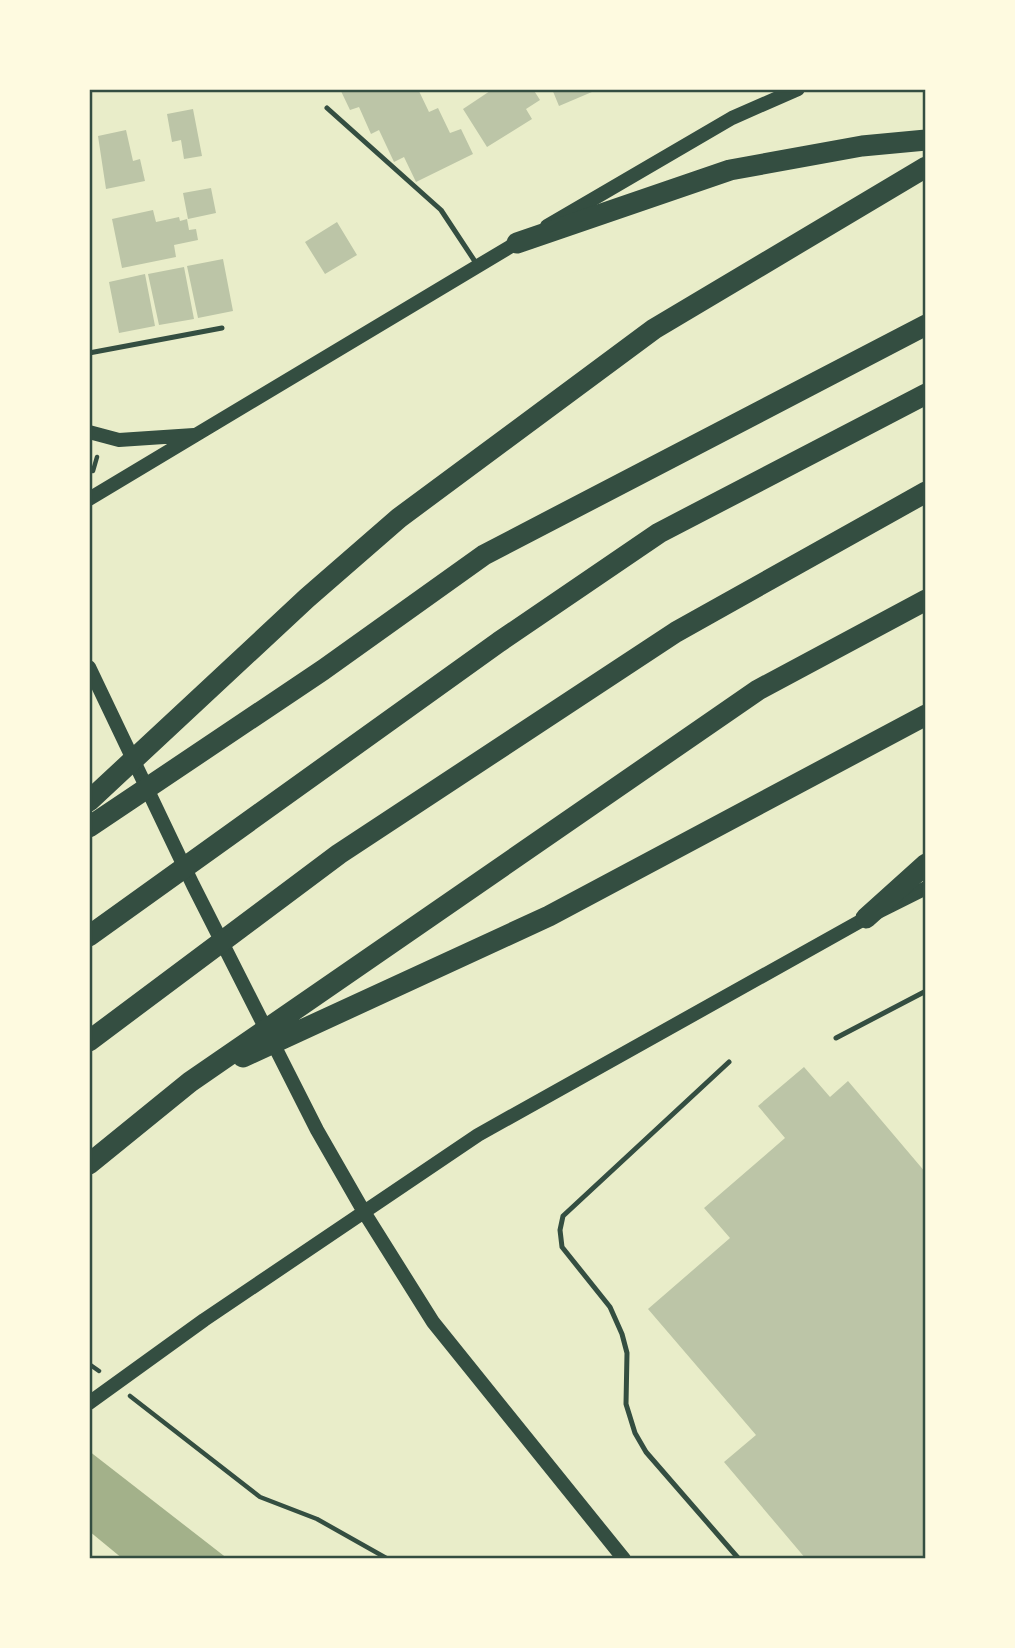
<svg xmlns="http://www.w3.org/2000/svg" width="1015" height="1648" font-family="'Archivo Narrow',sans-serif">
<rect width="100%" height="100%" fill="#e9edc9"/>
<path fill="#a3b18a" d="M89,1451L228,1559H123L89,1531Z"/>
<path fill="#bcc5a7" d="M340,89H418L429,112L438,108L450,133L461,129L473,154L416,182L404,157L394,162L379,130L371,134L359,107L350,110Z
M493,89H533L540,100L526,109L532,119L487,147L463,109Z
M552,89H599L559,106Z
M193,109L202,156L184,159L181,140L172,142L167,114Z
M126,130L133,161L140,159L145,181L106,189L98,136Z
M211,188L216,213L188,219L183,193Z
M153,210L156,222L179,217L180,221L187,219L189,230L196,229L198,240L174,245L176,257L122,268L112,219Z
M337,222L357,255L325,274L305,242Z
M223,259L233,311L198,318L187,266Z
M184,267L194,319L159,325L148,274Z
M145,274L155,326L119,333L109,282Z
M804,1067L830,1097L848,1081L926,1173V1559H806L724,1462L756,1435L648,1309L730,1238L704,1208L785,1138L758,1106Z"/>
<g fill="none" stroke-linecap="round" stroke-linejoin="round">
<path stroke="#344e41" stroke-width="4.5" d="M93,471L97,457
M89,1364L99,1371
M130,1396L260,1497L317,1519L388,1559"/>
<path stroke="#344e41" stroke-width="5" d="M327,108L441,210L476,263
M89,353L222,328
M836,1038L926,991
M729,1062L563,1216L560,1230L562,1247L610,1307L622,1334L627,1353L626,1404L635,1433L646,1452L739,1559"/>
<path stroke="#344e41" stroke-width="14" d="M547,226L732,118L798,89
M89,432L119,440L194,435
M89,499L523,239
M89,667L193,885L317,1130L364,1212L433,1322L624,1559
M89,1403L204,1320L478,1135L866,918L926,888"/>
<path stroke="#344e41" stroke-width="21" d="M517,243L730,170L862,146L926,140
M89,801L307,598L399,518L654,329L926,167
M89,827L323,670L484,555L926,325
M866,918L926,864
M89,936L499,642L659,533L926,394
M89,1041L339,854L676,632L926,492
M243,1057L549,916L926,715
M89,1164L190,1082L758,690L926,600"/>
</g>
<rect width="1015" height="1648" fill="none" stroke="#fefae0" stroke-width="182"/>
<rect x="91" y="91" width="833" height="1466" fill="none" stroke="#344e41" stroke-width="2.5"/>
</svg>
